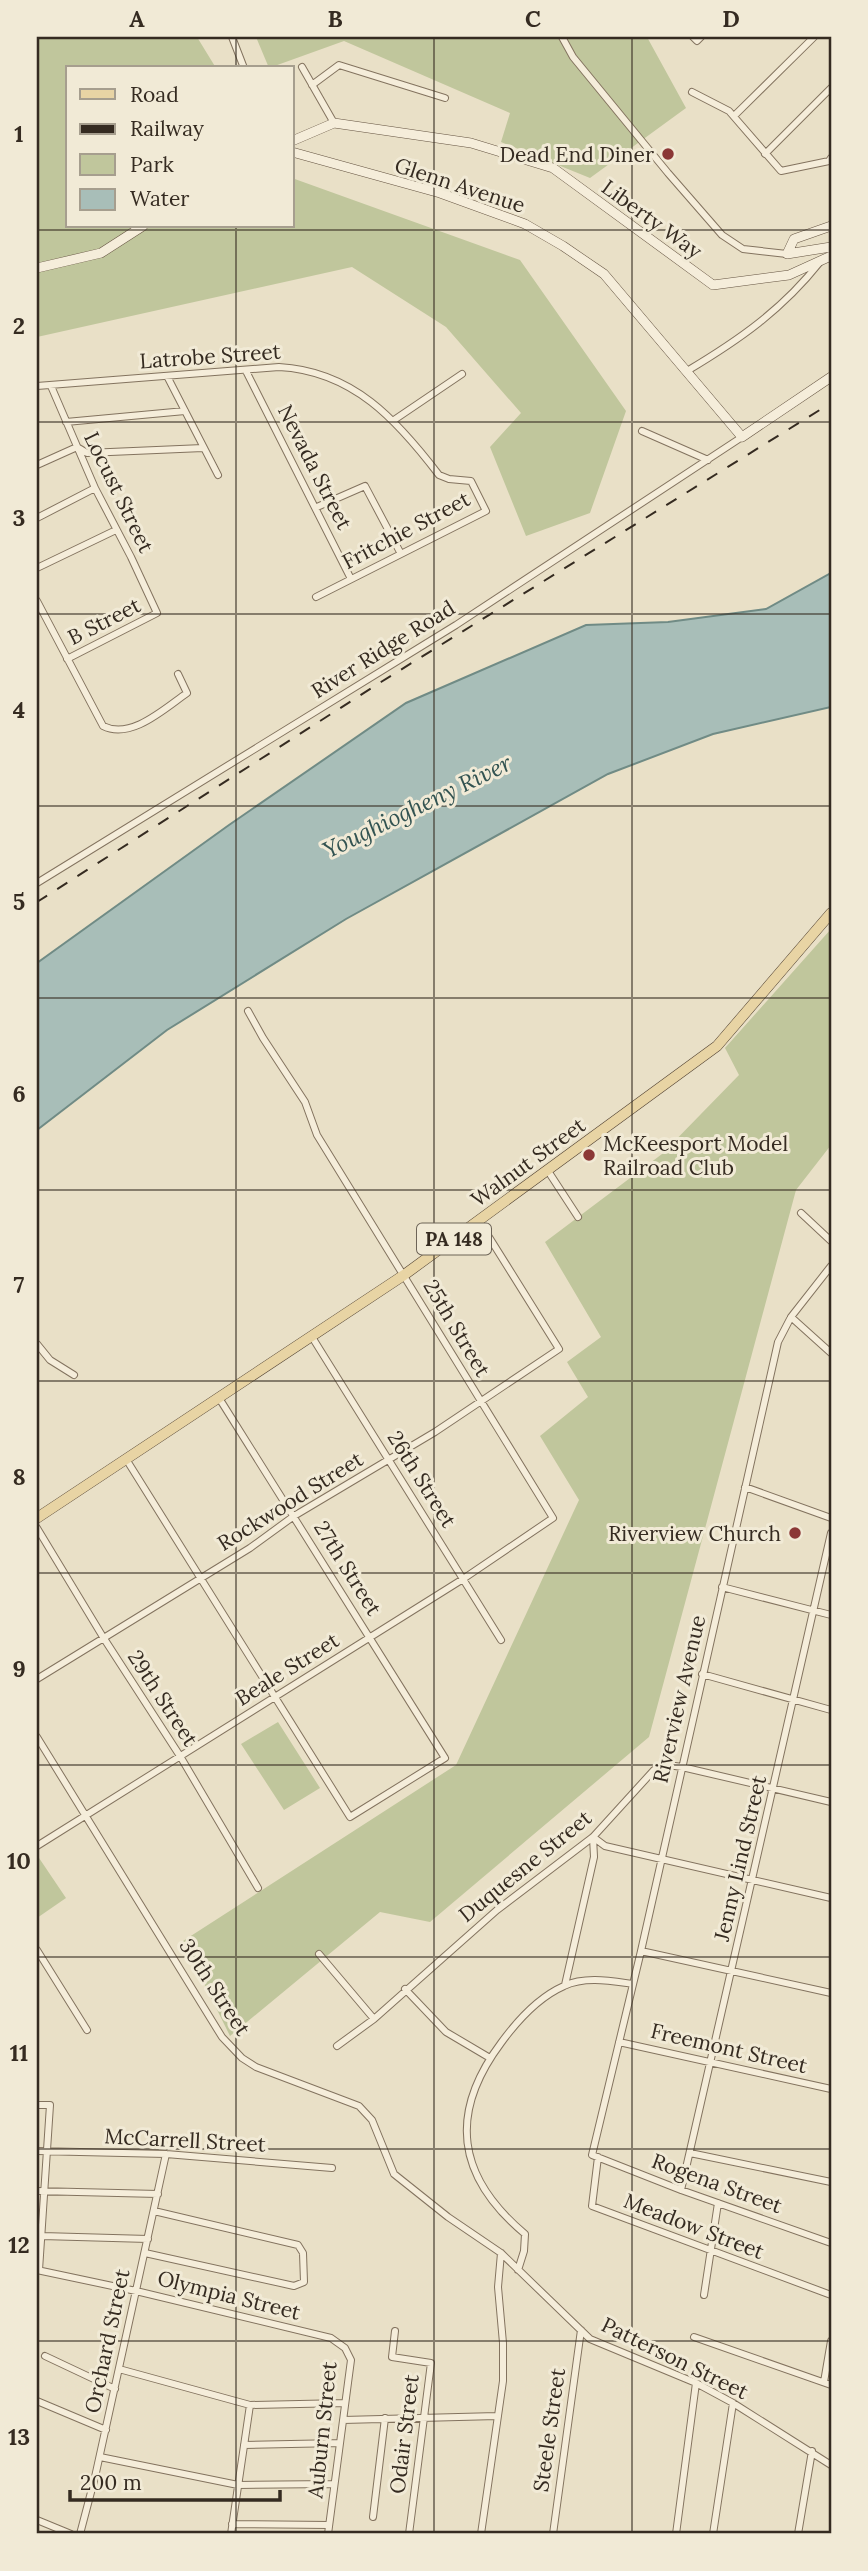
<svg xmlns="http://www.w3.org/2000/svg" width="868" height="2571" font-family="Lora,serif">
<rect width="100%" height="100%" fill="#e9e0c7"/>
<path fill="#c0c69c" d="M37,37H197L216,68H68V226H292V178L520,260L626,411L590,513L526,536L490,447L521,413L446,327L352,267L37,337Z
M256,37H647L686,108L590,178L501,142L510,113L344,41L269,68Z
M831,929V1145L796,1190L649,1737L430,1922L380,1912L230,2036L183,1941L456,1765L579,1500L540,1436L588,1397L567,1362L601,1337L545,1242L662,1154L739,1075L725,1048Z
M278,1722L320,1788L284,1810L241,1744Z
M37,1855L66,1898L37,1918Z"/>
<path fill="#a8beb8" stroke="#708b85" stroke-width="2" d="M831,573V707L713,734L608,774L346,919L167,1030L37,1130V963L229,825L406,703L586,625L668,622L766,609Z"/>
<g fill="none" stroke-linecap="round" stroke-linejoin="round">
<defs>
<path id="street" d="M232,37L244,68
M562,37L573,57L668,173L722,235L743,249L787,254
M693,37L697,41L701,37
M302,67L334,123
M312,85L339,65L445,98
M692,92L729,111L781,171L829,161L831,158
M734,116L814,37
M765,154L831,88
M246,371L351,579
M687,371C739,340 782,310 820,262
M167,376L218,475
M37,386L279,367C353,371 397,420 439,475L449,479L471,481L486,511L316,597
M51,386L95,488L131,557L157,613L67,659
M394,420L462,374
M66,422L185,411
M642,431L708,460
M37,465L77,447L87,453L203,448
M317,507L365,486L401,554
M37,518L95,488
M37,568L116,530
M37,601L103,726C131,740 164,709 187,693L178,674
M37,883L456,625L742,437
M548,1171L578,1217
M801,1213L831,1241
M831,1266L791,1317L778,1342L641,1951L592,2155L681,2190L831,2243
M791,1317L831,1353
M312,1337L501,1640
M37,1344L50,1360L74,1375
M126,1459L350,1817L445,1758L219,1398
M745,1487L831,1518
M37,1528L103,1637L180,1756L258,1888
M722,1587L831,1615
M702,1674L831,1710
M37,1679L250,1548L294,1516L435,1432L559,1349L479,1221
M37,1737L222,2037L242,2058L256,2067L359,2106L372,2120L394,2174L448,2217L501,2253L590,2339L696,2383L733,2403L831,2465
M593,1837L605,1846L831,1898
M37,1846L463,1579L553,1518L317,1135L305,1102L263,1038L248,1011
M37,1950L87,2030
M641,1951L831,1993
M319,1954L374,2019
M565,1985L594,1857L593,1837
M405,1989L446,2032L490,2058
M619,2042L831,2089
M337,2046L374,2019L497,1910L593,1837L654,1770L668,1765L682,1767L831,1802
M37,2105H50L39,2270
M37,2151L166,2154L332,2168
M690,2153L831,2182
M598,2157L592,2206L831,2295
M681,2190C732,1971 782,1752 831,1533
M37,2191L158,2194
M42,2236L148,2239
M145,2253L294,2286L304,2282L303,2253L298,2245L154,2211
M37,2270L136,2291L331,2338L345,2348L351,2360L328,2534
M518,2270L524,2251L525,2234C457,2177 448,2114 501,2043C517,2021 539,1997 564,1986C585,1976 611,1981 633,1984
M704,2295L718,2203
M395,2331L392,2357L431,2363L409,2534
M694,2337L831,2385
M45,2356L115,2389
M119,2369L250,2405L345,2403
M824,2382L831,2341
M37,2401L106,2430
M343,2420L497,2416
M244,2445L340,2443
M100,2457L238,2485L334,2484
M373,2517L385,2418
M37,2520L71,2534
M232,2524L329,2525
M80,2534L95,2477L166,2154
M231,2534L250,2405
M481,2534L503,2381V2343L498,2287L501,2253
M553,2534L581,2330
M676,2534L696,2383
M713,2534L733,2403
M798,2534L812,2451"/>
<path id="secondary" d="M292,141L334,123L471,143L553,168L713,285L789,275L831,256
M292,152L440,193L525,224L563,246L604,274L742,437L831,377
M831,226L794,239L787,254L831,247
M37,268L101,253L143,226"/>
<path id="primary" d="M37,1518L404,1275L717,1046L831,913"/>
</defs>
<use href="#street" stroke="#83735f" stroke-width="8"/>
<use href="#secondary" stroke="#655442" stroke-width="10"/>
<use href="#primary" stroke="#514132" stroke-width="11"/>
<use href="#street" stroke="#f5edda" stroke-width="6"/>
<use href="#secondary" stroke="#f5edda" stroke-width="9"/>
<use href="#primary" stroke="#e8d4a4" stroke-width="10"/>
<path stroke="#352b21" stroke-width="2" stroke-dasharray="12 12" stroke-linecap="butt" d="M37,902L381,682L831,403"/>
</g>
<path fill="none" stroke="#352b21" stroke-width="2" stroke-opacity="0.55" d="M236,37V68M434,37V2534M632,37V2534M236,226V2534M37,230H831M37,422H831M37,614H831M37,806H831M37,998H831M37,1190H831M37,1381H831M37,1573H831M37,1765H831M37,1957H831M37,2149H831M37,2341H831"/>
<g fill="#8b3736" stroke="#f1ead6" stroke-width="2.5">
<circle cx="668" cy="154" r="7"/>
<circle cx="589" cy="1155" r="7"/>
<circle cx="795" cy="1533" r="7"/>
</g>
<g text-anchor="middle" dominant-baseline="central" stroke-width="6" stroke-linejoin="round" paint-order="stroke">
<rect fill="#f1ead6" stroke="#6d6457" stroke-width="2" x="417" y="1223.5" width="74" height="31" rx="5"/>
<g font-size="19" font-weight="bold" fill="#352b21">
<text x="454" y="1239">PA 148</text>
</g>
<g font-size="21" fill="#352b21" stroke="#f1ead6" text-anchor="end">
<text x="654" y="154">Dead End Diner</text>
<text x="603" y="1143" text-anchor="start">McKeesport Model<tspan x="603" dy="24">Railroad Club</tspan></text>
<text x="781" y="1533">Riverview Church</text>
</g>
<g font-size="21" fill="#352b21" stroke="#f1ead6">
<text transform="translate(460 185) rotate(18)">Glenn Avenue</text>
<text transform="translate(652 219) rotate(36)">Liberty Way</text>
<text transform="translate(210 356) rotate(-4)">Latrobe Street</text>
<text transform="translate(315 467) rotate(63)">Nevada Street</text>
<text transform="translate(119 492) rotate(64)">Locust Street</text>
<text transform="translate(406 530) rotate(-28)">Fritchie Street</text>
<text transform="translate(104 621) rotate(-27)">B Street</text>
<text transform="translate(383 649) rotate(-32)">River Ridge Road</text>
<text transform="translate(528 1162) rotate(-36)">Walnut Street</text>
<text transform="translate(457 1328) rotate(59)">25th Street</text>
<text transform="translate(422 1479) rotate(58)">26th Street</text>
<text transform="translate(290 1501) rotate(-32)">Rockwood Street</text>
<text transform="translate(348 1568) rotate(58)">27th Street</text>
<text transform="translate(287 1669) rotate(-32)">Beale Street</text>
<text transform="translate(163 1698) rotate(57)">29th Street</text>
<text transform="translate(679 1699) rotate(-77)">Riverview Avenue</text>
<text transform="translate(740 1858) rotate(-77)">Jenny Lind Street</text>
<text transform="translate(525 1866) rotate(-39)">Duquesne Street</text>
<text transform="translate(215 1987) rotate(57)">30th Street</text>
<text transform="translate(729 2048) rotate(13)">Freemont Street</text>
<text transform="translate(185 2140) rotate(3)">McCarrell Street</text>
<text transform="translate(717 2183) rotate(20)">Rogena Street</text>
<text transform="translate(694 2226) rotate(21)">Meadow Street</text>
<text transform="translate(229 2295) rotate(14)">Olympia Street</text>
<text transform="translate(107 2341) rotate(-78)">Orchard Street</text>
<text transform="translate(675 2358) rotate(26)">Patterson Street</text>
<text transform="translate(322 2430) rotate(-84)">Auburn Street</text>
<text transform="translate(549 2430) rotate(-82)">Steele Street</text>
<text transform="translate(404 2434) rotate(-83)">Odair Street</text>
</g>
<g font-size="23" font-style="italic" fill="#325351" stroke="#f1ead6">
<text transform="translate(417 806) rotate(-26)">Youghiogheny River</text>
</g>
</g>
<rect width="868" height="2571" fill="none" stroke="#f1ead6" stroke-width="77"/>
<rect x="66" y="66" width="228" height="161" fill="#f1ead6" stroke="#a69e8e" stroke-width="2"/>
<rect x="80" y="89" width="35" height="10" fill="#e8d4a4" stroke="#a69e8e" stroke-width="2"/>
<text x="130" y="102" font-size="21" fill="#352b21">Road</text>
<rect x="80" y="124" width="35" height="10" fill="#352b21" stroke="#a69e8e" stroke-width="2"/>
<text x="130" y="136" font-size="21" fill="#352b21">Railway</text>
<rect x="80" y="154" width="35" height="21" fill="#c0c69c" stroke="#a69e8e" stroke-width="2"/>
<text x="130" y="172" font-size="21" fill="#352b21">Park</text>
<rect x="80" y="189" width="35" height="21" fill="#a8beb8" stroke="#a69e8e" stroke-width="2"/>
<text x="130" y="206" font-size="21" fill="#352b21">Water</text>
<path d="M70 2490v10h210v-10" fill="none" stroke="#352b21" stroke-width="3.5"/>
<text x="80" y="2490" font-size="21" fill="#352b21" stroke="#f1ead6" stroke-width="5" paint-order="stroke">200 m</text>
<rect x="38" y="38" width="792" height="2494" fill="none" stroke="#352b21" stroke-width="2.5"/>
<g font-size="23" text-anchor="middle" font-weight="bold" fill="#352b21">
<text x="137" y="27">A</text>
<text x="335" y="27">B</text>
<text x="533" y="27">C</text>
<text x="731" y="27">D</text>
<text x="19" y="142">1</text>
<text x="19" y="334">2</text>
<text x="19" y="526">3</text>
<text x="19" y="718">4</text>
<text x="19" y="910">5</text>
<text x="19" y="1102">6</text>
<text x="19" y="1293">7</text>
<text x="19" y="1485">8</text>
<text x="19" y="1677">9</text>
<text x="19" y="1869">10</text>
<text x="19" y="2061">11</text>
<text x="19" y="2253">12</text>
<text x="19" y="2445">13</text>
</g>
</svg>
